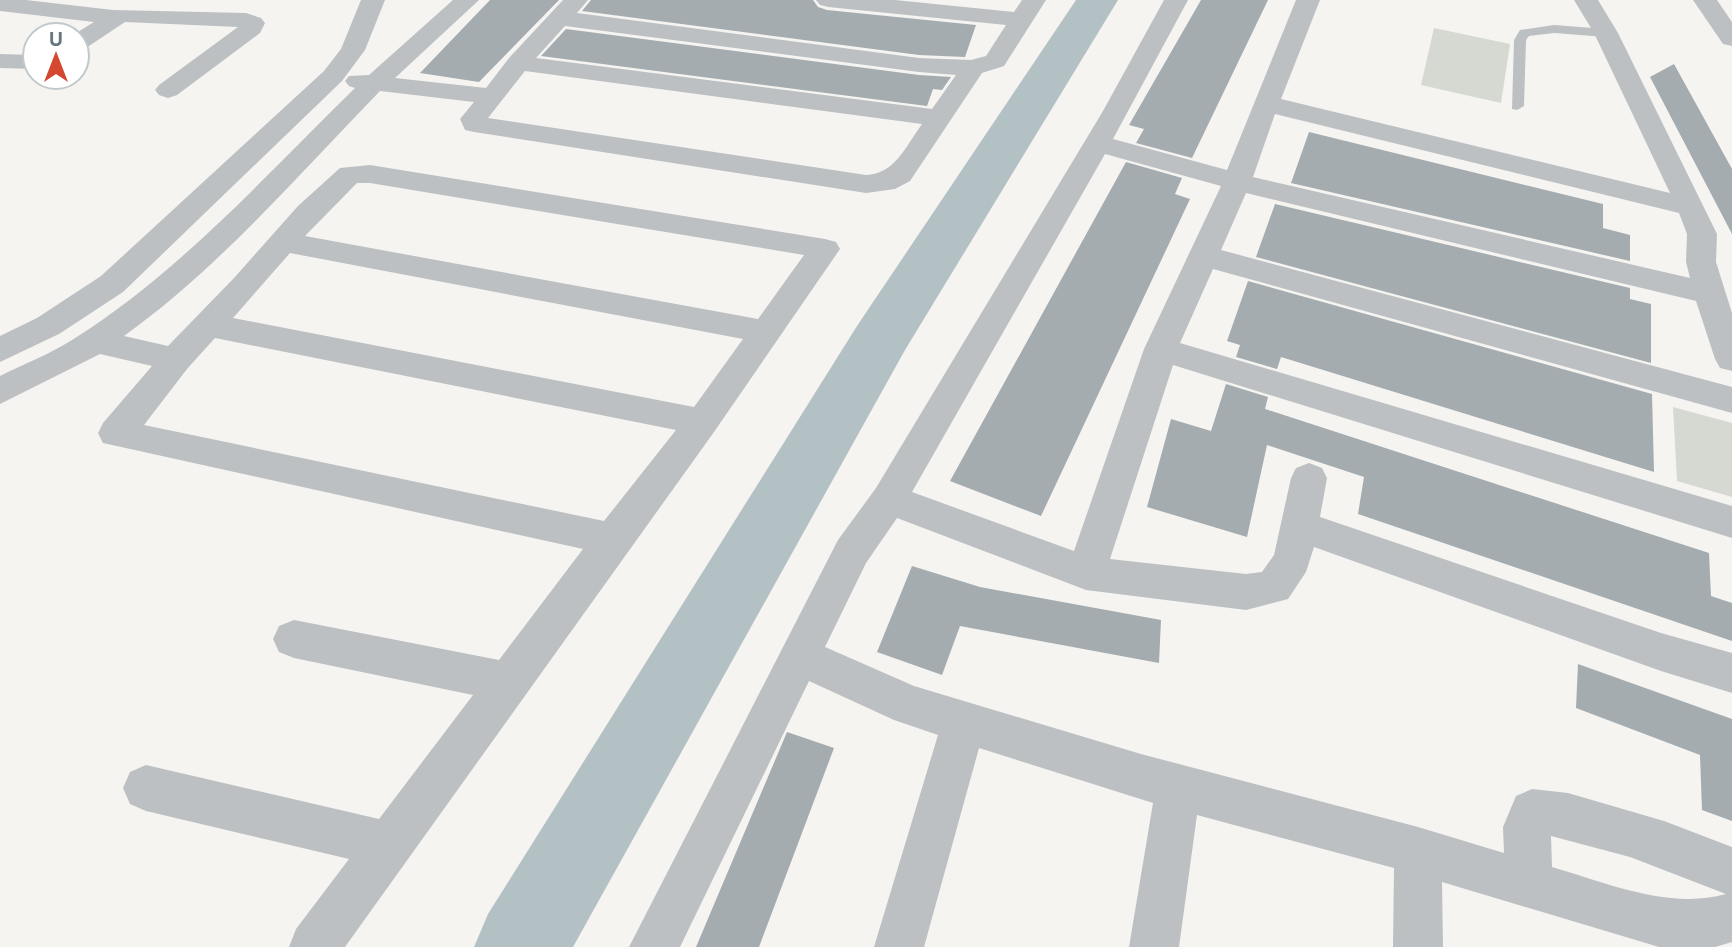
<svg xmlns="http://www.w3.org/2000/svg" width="1732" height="947" font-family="Inter,sans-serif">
<rect width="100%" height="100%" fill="#f5f4f1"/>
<path fill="#d5d9d1" d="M1434,28L1510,44L1501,103L1421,85Z
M1673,407L1732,423V497L1677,481Z"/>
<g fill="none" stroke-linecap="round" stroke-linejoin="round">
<path fill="#b4c1c4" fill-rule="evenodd" d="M1076,0H1118L905,350L573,947H474L488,914L857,326Z"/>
</g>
<path fill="#a4acb0" d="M490,0H559L479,82L420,73Z
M591,0H813L818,7L827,10L976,25L965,57L919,55L582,11Z
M1201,0H1268L1192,158L1136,143L1144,129L1129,125Z
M566,29L919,75L951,77L942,90L933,89L927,106L541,56Z
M1674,64L1732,169V234L1650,77Z
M1309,132L1603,204V228L1630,235V261L1291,183Z
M1126,162L1182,178L1175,194L1190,199L1041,516L950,481Z
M1275,204L1630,288V299L1651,304V363L1256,257Z
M1248,281L1652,394L1654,472L1281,357L1277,369L1236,357L1240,345L1227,341Z
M1226,384L1268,397L1265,409L1709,553L1711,596L1732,603V641L1358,514L1364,477L1267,445L1247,537L1147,507L1171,419L1211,431Z
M912,566L980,587L1161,620L1159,663L960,626L942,675L877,652Z
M1578,664L1732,719V821L1702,810L1700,755L1576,708Z
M787,732L834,748L759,947H696Z"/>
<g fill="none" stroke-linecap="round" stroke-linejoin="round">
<path fill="#bcc0c3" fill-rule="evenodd" d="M1554,25L1606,29L1612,33L1606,37L1554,33L1529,36L1526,40L1524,106L1517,110L1512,109L1514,40L1520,30Z"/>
<path fill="#bcc0c3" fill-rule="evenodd" d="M0,0H26L113,10L246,13L261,18L265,23L260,33L177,95L168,98L159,95L155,90L159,85L238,27L125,22L86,48L77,50V35H73L94,22L0,11Z
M361,0H385L365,50L342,81L123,292L59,334L0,362V336L37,318L101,276L324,71L341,49Z
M453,0H479L395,78L486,88L509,58L563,0H588L577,13L919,58L971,60L986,56L1006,25L828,7L820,5L816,0H895L1014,12L1022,0H1046L1004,66L982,73L910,181L895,189L866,193L474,132L465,130L460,119L474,102L380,91C298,175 220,267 124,336L168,346L234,278L298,206L340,168L370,165L825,239L836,242L840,249L714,432L345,947H289L296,929L349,859L146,811L130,804L123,788L130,772L146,765L379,819L473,695L294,658L279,652L273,639L279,626L294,620L499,660L583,549L103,443L98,433L103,423L152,366L100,354L0,404V376C24,364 50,354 72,340C179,273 265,176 355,88L349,86L345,81L349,76L369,75ZM565,26L919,72L956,75L932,109L536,58ZM525,71L922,124C906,146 895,174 866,175L488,118ZM357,183H370L804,255L758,319L305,236ZM290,253L743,339L694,407L233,318ZM215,338L676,430L604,521L144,425L187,369Z
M1164,0H1188L1113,139L1227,170L1296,0H1320L1281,99L1670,193L1594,33L1574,0H1598L1618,33L1717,234L1716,262L1732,313V371L1720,368L1715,359L1696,301L1246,193L1221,250L1732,387V413L1213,269L1180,343L1732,506V538L1173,365L1110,559L1246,574L1262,572L1274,555L1291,478L1296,468L1309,463L1322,468L1327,478L1320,517L1661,633L1732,653V693L1661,671L1314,547L1306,572L1288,599L1246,610L1086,590L897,518L866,563L825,647L914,686L1141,754L1418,827L1504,853L1503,827L1516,796L1532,789L1568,793L1664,821L1732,847V942L1715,947H1659L1442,882L1443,947H1393L1394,868L1197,815L1179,947H1129L1153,803L979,748L924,947H874L938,735L894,720L809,681L680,947H629L838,540L876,488L1103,111ZM1275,114L1679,213L1687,234L1686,262L1690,278L1253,177ZM1105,154L1221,186L1144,349L1074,551L912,492ZM1551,836L1630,857L1726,894C1669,910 1607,883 1552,867Z
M1693,0H1717L1732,22V46L1723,44Z
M0,54L35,55V69L0,68Z"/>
</g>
<g transform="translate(56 56)"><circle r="33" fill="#ffffff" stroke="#c2c9cc" stroke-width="2"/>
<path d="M0-5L12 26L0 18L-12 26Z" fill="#d44832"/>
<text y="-10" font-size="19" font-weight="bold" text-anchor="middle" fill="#667780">U</text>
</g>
</svg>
